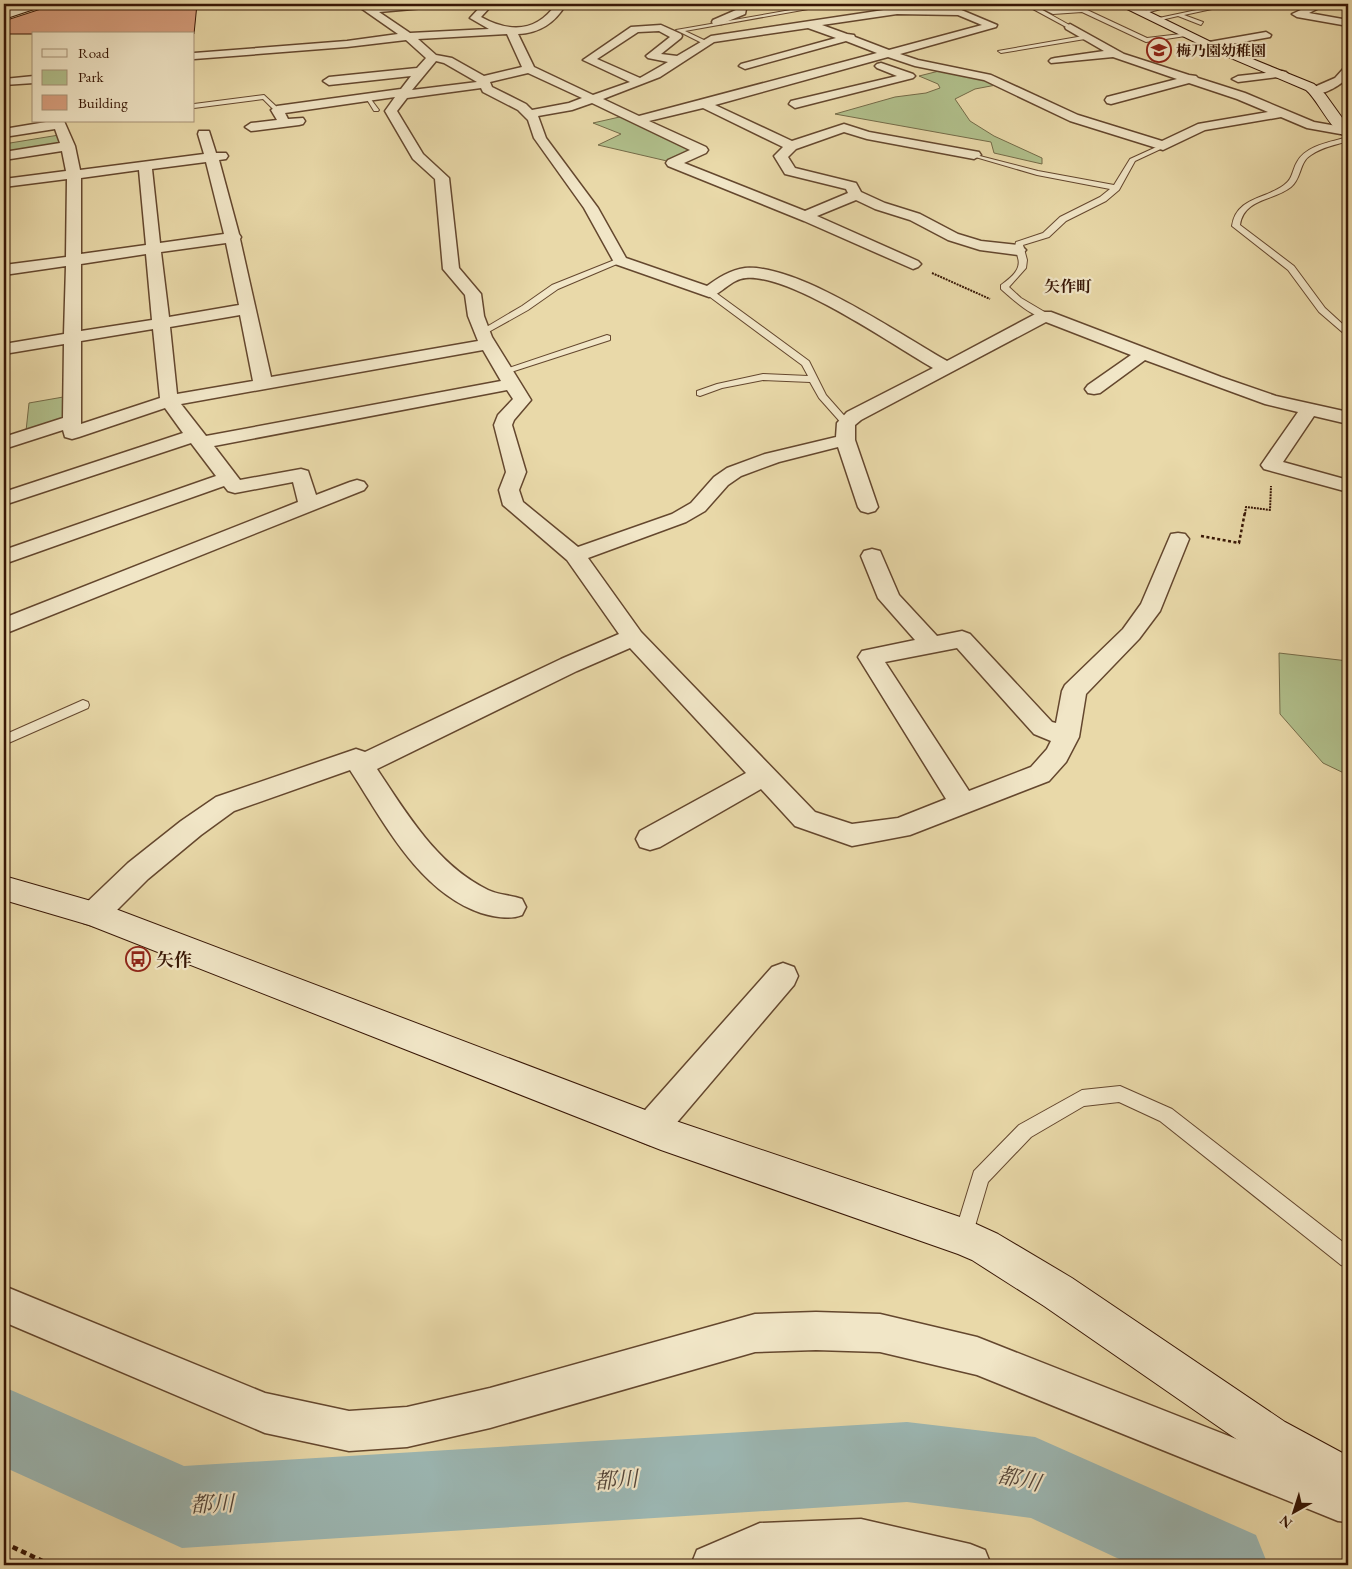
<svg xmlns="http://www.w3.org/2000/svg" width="1352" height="1569" font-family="'EB Garamond','Noto Serif JP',serif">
<rect width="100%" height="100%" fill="#e9d9a9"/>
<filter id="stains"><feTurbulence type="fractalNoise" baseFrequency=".004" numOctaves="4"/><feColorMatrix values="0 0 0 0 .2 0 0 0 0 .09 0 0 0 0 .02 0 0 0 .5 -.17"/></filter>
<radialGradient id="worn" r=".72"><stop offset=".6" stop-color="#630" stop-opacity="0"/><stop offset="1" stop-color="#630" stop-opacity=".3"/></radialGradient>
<path fill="#b1c08c" stroke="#746b48" d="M943,70L973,75L996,85L975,89L955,99L970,121L994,136L1042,158V164L994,153L991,142L835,114L895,97L926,93L940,88L938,84L919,76Z
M624,116L690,148L689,151L667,161L598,145L621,134L593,123Z
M59,135L62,143L56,147L4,155V144Z
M69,396V414L60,422L26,431L29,403Z
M1279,653L1348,661V775L1323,763L1280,714Z"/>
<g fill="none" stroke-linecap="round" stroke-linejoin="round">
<path fill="#9cb7b3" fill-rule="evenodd" d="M4,1387L184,1466L907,1422L1035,1437L1256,1535L1268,1565H1132L1031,1518L907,1502L182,1548L4,1467Z"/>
</g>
<path fill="#d79e7d" stroke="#371605" d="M46,4H197L194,34H4V21L44,8Z"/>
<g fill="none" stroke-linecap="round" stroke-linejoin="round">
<defs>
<path id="lane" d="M825,4H836L685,31L706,41L704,44L676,30Z
M1013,4L1037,7L1073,27L1068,28L1033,9Z
M1033,4H1040L1054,10L1085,9L1147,38L1189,33L1192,35L1146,42L1082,12L1053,14Z
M1171,4H1180L1142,14L1139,12Z
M1225,4H1235L1184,15L1203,22L1201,25L1178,16L1157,21L1154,19Z
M1089,35L1091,38L1001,53L998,51Z
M264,95L279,109V111H275L263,99L194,108V104Z
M366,98H370L379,110L378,111H374Z
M1348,137V141C1336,145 1322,147 1311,155C1299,162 1302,178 1291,187C1274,201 1244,198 1240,225L1294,266L1325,308L1348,329V337L1319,312L1288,270L1232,226C1236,197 1266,199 1284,185C1293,179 1292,170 1297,162C1306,145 1331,142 1348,137Z
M1163,144L1166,146L1165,147L1135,161L1119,190L1106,201L1066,221L1049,237L1023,245L1027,260L1026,268L1009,287L1021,298L1048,314V318C1035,320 1011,298 1001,289V285C1009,279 1022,270 1018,258C1017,252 1014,249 1016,242L1043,233L1060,217L1100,197L1110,189L1037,175L972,156V154L1038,171L1114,185L1130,159Z
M617,259L624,261L558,289L528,310L485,334L482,335L478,332L522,306L552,285Z
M706,290H712L809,361L826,395L849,421V425H843L819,398L810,382L763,380L722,388L700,396L697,395V391L717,384L763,374L808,376L802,365L706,294Z
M607,335L610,336V340L508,373L505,374L500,371Z
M83,700L88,702L89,705L88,708L4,745V735Z
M1120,1086L1172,1109L1348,1246V1267L1341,1265L1160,1121L1119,1102L1084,1106L1031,1137L988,1182L970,1243L963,1245L956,1243L954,1236L974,1171L1019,1125L1082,1090Z"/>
<path id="street" d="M355,4H366L371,7L405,4H440L435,7L379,12L410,33L489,29L470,18L483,4H493L481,17C510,33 537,32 556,4H566C555,23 540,33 518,34L534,67L593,95L630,82L583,60L631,27L661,25L681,34L682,36L681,38L661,54L677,56L711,36L897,8L959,9L997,25L996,27L900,54L918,60L991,75L1078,115L1162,141L1198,124L1268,112L1237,99L1189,83L1111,104L1107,103L1105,100L1107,97L1177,79L1113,57L1051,63L1049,61L1051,59L1055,58L1104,51L1066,29L1065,27L1070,24L1124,54L1189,75L1196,76L1198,78L1245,93L1314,122L1348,128V134L1346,135L1307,128L1281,117L1205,130L1163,150L1070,121L984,80L915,66L888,57L715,105L792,141L844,124L869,132L979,152L981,155L974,159L867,139L844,132L796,149L788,157L795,168L856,183L861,192L885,203L920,214L958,234L981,241L1018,245L1023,247L1026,250L1023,253L1018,255L980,250L948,240L910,220L875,209L856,200L817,216L918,261L921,264L918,267L913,269L804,221L668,166L666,163L668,160L690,150L592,103L572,110L538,116L546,138L598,208L626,258L707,286C718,278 730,270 745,268C798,264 899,334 947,361L1039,312H1051L1221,377L1276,396L1348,412V424L1314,416L1283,462L1348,480V492L1264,469L1261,465L1298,412L1265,404L1145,360L1100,393L1094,394L1088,393L1085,389L1088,385L1131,355L1046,322L861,420L855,425V440L878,507L875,511L868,513L861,511L858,507L838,447L779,462L741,476L728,485L705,511L686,522L588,558L641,632L815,812L852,824L898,818L946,799L858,657L862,651L915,640L878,598L861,556L864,551L872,549L880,551L899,595L937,636L962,631L970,634L1052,722L1056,723L1062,691L1065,685L1123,629L1141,604L1171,534L1178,533L1185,534L1189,539L1160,611L1139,639L1086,694L1079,737L1066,762L1049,781L910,835L852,846L795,826L761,789L660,847L650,850L640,847L636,839L640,831L746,773L630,648L577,671L377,769C407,814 437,865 488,890C498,895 511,895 522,899L526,907L522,915C509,920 495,917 481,913C418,891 384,822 350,770L234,811L201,835L148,879L104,923L94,926L84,923L80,914L84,905L128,863L181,821L216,797L356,749L365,752L561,659L619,634L567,560L503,505L499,490L506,472L494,425L498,415L513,399L507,390L214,446L240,480L301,469L308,471L316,495L350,482L357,480L364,482L367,486L364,490L4,634V618L298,502L293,482L235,493L228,491L224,486L4,564V550L216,476L191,443L4,505V492L183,433L165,408L79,437L72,439L65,437L63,430L4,449V437L63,418L64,344L4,354V344L64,334L66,266L4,275V265L66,257L67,179L4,187V179L66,171L62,151L4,160V152L60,143L55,129L4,137V129L52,121H64L75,146L80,170L204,154L198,134L199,131H209L216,153H226L228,156L226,159L219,160L239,234L241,237L240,239L271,377L478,341L468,316L465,295L443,269L435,179L413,159L385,111L395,97L285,113L288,119L303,118L305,121L303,124L299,125L251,131L245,127L251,123L277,120L271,110L277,106L401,89L411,76L329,85L323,81L329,77L417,68L426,58L406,40L347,47L194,59V53L347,41L398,34ZM897,14L958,15L982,25L889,50L855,37L854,35L847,34L822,25ZM808,28L836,38L741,64L739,66L745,69L846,41L877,53L639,116L603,99L660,77L714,42ZM659,31L670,37L646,56L648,58L668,62L640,78L597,59L638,32ZM507,34L522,67L484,76L452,58L436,55L418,39ZM436,61L444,63L477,82L412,90ZM528,73L582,98L569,103L532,110L526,104L492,87L490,82ZM481,88L483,92L518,110L528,120L534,138L584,208L615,264L709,297C722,294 731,279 746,278C791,274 891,344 933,368L847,412L837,423L836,437L765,454L727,468L714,477L691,503L672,514L578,547L523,502L519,490L526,472L512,425L514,420L531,400L492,337L484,316L481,294L459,268L449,178L423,154L397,111L407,98ZM703,108L783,147L774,156L785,174L846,189L848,193L805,211L684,163L706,153L708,150L706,147L649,121ZM206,162L224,234L160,243L152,169ZM139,170L146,245L81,254V178ZM226,243L239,305L169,317L161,252ZM146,254L152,320L81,331V264ZM240,315L253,381L177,394L170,327ZM153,329L160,398L81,424V341ZM483,350L501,381L206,436L181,404ZM957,648L1034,734L1051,741L1047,749L1031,767L969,791L885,662Z
M526,4H541L536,7L527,6Z
M737,4H747L745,14L721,24H713L712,22L713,20L736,10Z
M1314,4H1327L1309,13L1348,20V26L1297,17L1292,14Z
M1266,32L1271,35L1270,37L1209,48L1204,45L1209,42Z
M881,63L913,74L915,76L913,78L795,108L789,104L791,101L897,76L877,68L875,66L877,64Z
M1348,67V77C1341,85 1323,96 1312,94L1310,91L1312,88L1335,78L1344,68Z
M1282,71L1286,72L1288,74L1286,76L1238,82L1232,79L1238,76Z
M34,76V83L4,85V79Z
M783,963L794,967L798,976L794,985L662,1140L650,1145L638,1140L633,1129L638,1118L772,967Z
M4,1286L265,1393L349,1411L407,1407L490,1388L755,1314L816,1312L880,1314L977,1337L1338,1479L1348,1482V1522L1338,1521L977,1375L880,1352L816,1350L755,1352L490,1428L407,1447L349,1451L265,1433L4,1322Z
M861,1519L970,1544L985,1550L991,1565H880L861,1561L760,1565H691L697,1550L760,1523Z"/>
<path id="secondary" d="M29,4H44L43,6L4,19V12Z
M1120,4H1133L1213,43L1314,84L1325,94L1348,126V137C1332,134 1319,101 1306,90L1205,47L1121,6Z
M4,876L105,905L661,1116L963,1218L998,1234L1072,1278L1285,1422L1348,1456V1500L1333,1494L1255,1452L1044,1306L972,1260L958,1254L661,1150L89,925L4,900Z"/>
</defs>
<use href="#lane" stroke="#64472e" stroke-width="2"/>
<use href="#street" stroke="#64472e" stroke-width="3"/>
<use href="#secondary" stroke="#371605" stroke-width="2"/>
<path stroke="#371605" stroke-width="2" stroke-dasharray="2 1" stroke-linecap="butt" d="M932,273L990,299
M1245,514L1246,507L1270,510L1271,486"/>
<path stroke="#371605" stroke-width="2.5" stroke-dasharray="3 2.5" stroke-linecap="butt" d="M1201,536L1239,543L1245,512"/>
<path stroke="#371605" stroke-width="4.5" stroke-dasharray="5.5 4" stroke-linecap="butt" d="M4,1543L51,1565"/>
<use href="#lane" fill="#f1e6c7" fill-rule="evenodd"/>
<use href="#street" fill="#f1e6c7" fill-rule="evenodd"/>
<use href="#secondary" fill="#f1e6c7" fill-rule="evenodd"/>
</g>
<defs>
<symbol id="school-ring" viewBox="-11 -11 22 22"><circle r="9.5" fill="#f1e6c7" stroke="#8f2418" stroke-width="1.5"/><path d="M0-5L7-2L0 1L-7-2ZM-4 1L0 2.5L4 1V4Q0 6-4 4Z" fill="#8f2418"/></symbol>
<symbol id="bus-ring" viewBox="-11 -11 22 22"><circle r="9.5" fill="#f1e6c7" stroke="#8f2418" stroke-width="1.5"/><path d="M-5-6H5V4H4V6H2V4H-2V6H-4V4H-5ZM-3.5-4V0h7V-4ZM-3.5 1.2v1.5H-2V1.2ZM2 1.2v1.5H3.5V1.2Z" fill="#8f2418"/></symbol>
</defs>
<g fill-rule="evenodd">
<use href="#school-ring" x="1145" y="36" width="28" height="28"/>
<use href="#bus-ring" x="124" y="945" width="28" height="28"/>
</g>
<g text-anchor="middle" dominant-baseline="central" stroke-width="4.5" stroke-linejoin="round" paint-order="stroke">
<g font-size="15" font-weight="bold" fill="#371605" stroke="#f1e6c7" text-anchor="start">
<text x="1176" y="50">梅乃園幼稚園</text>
</g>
<g font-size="16" font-weight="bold" fill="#371605" stroke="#f1e6c7">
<text x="1068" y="286">矢作町</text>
</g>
<g font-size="18" font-weight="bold" fill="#371605" stroke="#f1e6c7" text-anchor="start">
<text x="156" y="959">矢作</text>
</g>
<g font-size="22" font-style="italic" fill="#554639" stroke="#f1e6c7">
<text transform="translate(1019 1479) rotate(12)">都川</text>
<text transform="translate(616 1480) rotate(-4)">都川</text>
<text transform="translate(212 1504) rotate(-2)">都川</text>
</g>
</g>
<rect width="1352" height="1569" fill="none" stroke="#e9d9a9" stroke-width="20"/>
<rect x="5" y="5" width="1342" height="1559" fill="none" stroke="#371605" stroke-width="2.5"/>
<rect x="10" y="10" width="1332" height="1549" fill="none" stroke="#371605"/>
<rect x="32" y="32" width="162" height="90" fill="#f1e6c7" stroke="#a79379"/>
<rect x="42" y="49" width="25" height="8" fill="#f1e6c7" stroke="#a79379"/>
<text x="78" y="58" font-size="15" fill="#371605">Road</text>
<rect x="42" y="70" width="25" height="15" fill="#b1c08c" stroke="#a79379"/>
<text x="78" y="82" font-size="15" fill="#371605">Park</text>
<rect x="42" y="95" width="25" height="15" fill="#d79e7d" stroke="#a79379"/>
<text x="78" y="108" font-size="15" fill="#371605">Building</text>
<g transform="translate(1294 1512) rotate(219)" stroke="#f1e6c7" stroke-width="4" paint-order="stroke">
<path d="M0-4L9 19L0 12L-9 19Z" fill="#371605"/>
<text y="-8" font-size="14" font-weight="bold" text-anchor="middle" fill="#371605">N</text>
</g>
<rect width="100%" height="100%" filter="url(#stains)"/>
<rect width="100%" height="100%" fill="url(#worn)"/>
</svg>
